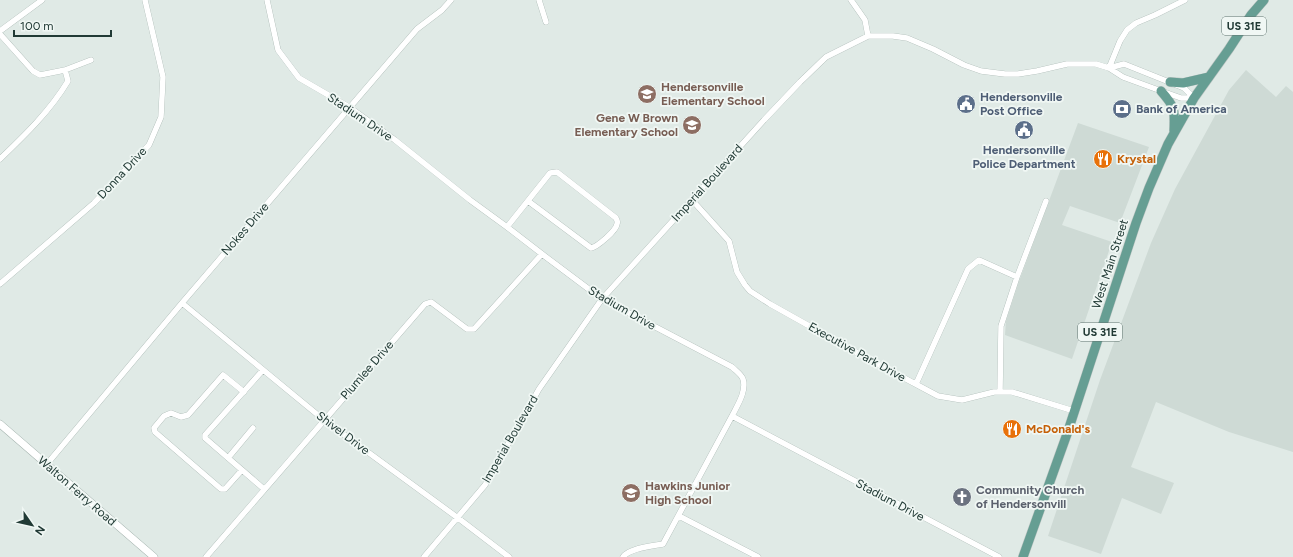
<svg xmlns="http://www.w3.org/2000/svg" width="1293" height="557" font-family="Figtree,sans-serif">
<rect width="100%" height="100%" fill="#e0eae6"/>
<path fill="#cedad5" d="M1246,70L1276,97L1286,86L1293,92V452L1229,432L1156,402L1131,467L1174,483L1161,514L1122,498L1101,554L1048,536L1100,380L1151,243L1175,189L1229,90Z
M1078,123L1149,147L1120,223L1070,206L1062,225L1112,242L1072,359L1005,335L1006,321L1018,284Z"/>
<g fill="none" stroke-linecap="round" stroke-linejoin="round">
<defs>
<path id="minor" d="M267,0L278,50L299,78L349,107L395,140L470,200L507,227L542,254L602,299L732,367C736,371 741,374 743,379C747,391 737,406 732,416L663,544C652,546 629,548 623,557
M539,0L546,22
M851,0L865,20L868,36
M0,31L42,0
M0,34L33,71L40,75L65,70L68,81C50,111 25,135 0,159
M1109,68L1120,41L1127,30L1136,23L1155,15L1185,0
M1109,68L1124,64L1184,88L1194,98
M65,70L91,60
M692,200L729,241L737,272L745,285L750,291L770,304L863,356L938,396L962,400L994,392H1012L1074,411
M507,227L550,173L557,172L616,218C617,221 618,221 617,224C616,231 597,247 591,248L528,201
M0,284L94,203L149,145L161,117L163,77L145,0
M182,303L324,420L458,518L509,557
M263,370L205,435V438L264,489
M916,384L968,269L979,260L1017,277
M1000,392L1001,326L1017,277L1046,201
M732,416L999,557
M228,458L253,428
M47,464L182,303L417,29L442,10L451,0
M242,470L225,489H221L155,432L154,428L164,416L171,413L181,417L188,415L223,375L244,392
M679,516L758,557
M206,557L425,304L431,302L467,329H474L542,254
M424,557L485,485L539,389L602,299L764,120L800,82L826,57L868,36H893L907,38L933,49L964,65L981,71L1005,74H1018L1037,71L1067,64H1096L1109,68L1123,77L1153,88L1181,98H1194"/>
<path id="tertiary" d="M0,424L154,557"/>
<path id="primary" d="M1170,82L1183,83L1209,77
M1161,91C1175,107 1175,109 1174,131
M1023,557L1067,434L1136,223L1149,188L1168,144L1194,98L1229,49L1251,15L1264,0"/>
</defs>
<use href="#minor" stroke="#a3b2ad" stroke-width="6"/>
<use href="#tertiary" stroke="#a3b2ad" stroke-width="8"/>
<use href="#primary" stroke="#bcc4c2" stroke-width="10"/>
<use href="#minor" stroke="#fff" stroke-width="5.5"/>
<use href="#tertiary" stroke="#fff" stroke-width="7"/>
<use href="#primary" stroke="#669e93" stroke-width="9"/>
</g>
<defs>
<symbol id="school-disc" viewBox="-11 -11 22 22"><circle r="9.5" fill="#8d6e63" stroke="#f0f7f4"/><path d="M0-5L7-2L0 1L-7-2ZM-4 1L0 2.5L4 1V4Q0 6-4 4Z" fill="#fff"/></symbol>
<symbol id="civic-disc" viewBox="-11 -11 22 22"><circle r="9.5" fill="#5c6f8a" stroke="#f0f7f4"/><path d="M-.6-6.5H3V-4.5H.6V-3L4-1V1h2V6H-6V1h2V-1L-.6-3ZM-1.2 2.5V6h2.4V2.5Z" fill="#fff"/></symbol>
<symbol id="bank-disc" viewBox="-11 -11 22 22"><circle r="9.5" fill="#5c6f8a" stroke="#f0f7f4"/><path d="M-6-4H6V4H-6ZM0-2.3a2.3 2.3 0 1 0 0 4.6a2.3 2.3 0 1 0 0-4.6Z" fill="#fff"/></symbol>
<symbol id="restaurant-disc" viewBox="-11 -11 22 22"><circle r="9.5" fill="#e8710a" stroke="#f0f7f4"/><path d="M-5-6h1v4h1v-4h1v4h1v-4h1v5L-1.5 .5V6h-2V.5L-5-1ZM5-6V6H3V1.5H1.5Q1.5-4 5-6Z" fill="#fff"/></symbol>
<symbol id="church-disc" viewBox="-11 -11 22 22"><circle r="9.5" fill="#6b7280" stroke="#f0f7f4"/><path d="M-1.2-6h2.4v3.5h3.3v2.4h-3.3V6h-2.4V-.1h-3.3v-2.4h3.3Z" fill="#fff"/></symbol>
</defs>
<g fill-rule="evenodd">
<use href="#school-disc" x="636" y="83" width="22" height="22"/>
<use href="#civic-disc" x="955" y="93" width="22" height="22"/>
<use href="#bank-disc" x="1111" y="98" width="22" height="22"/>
<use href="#school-disc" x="681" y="114" width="22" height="22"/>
<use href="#civic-disc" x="1013" y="119" width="22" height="22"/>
<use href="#restaurant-disc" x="1092" y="148" width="22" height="22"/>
<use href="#restaurant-disc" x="1001" y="418" width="22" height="22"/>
<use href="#school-disc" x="620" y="482" width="22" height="22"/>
<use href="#church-disc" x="951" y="486" width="22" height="22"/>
</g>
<g text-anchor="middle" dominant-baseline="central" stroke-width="3.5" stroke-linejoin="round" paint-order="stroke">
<g fill="#f0f7f4" stroke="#5f736e" stroke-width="1">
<rect x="1222" y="17" width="44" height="18" rx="3"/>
<rect x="1078" y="323" width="44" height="18" rx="3"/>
</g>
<g font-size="11" font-weight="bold" fill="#213a35">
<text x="1244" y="26">US 31E</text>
<text x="1100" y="332">US 31E</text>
</g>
<g font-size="12" font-weight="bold" fill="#785e54" stroke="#f0f7f4" text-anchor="start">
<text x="661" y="87">Hendersonville<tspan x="661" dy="14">Elementary School</tspan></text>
<text x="678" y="118" text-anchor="end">Gene W Brown<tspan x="678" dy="14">Elementary School</tspan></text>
<text x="645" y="486">Hawkins Junior<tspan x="645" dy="14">High School</tspan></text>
</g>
<g font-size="12" font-weight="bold" fill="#4e5e75" stroke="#f0f7f4" text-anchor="start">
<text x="980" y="97">Hendersonville<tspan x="980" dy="14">Post Office</tspan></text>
<text x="1136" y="109">Bank of America</text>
<text x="1024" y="150" text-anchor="middle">Hendersonville<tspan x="1024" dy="14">Police Department</tspan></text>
</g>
<g font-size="12" fill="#213a35" stroke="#f0f7f4">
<text transform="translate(360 117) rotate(34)">Stadium Drive</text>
<text transform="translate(122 173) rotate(-47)">Donna Drive</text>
<text transform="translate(707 183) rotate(-48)">Imperial Boulevard</text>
<text transform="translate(245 229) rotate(-49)">Nokes Drive</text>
<text transform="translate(1110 264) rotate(-72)">West Main Street</text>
<text transform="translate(622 308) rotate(30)">Stadium Drive</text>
<text transform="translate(857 352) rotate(29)">Executive Park Drive</text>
<text transform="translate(367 370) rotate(-49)">Plumlee Drive</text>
<text transform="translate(343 433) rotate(37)">Shivel Drive</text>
<text transform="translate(510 439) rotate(-60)">Imperial Boulevard</text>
<text transform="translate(77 491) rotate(41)">Walton Ferry Road</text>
<text transform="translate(890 500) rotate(28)">Stadium Drive</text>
</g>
<g font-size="12" font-weight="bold" fill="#c56008" stroke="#f0f7f4" text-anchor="start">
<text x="1117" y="159">Krystal</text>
<text x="1026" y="429">McDonald's</text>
</g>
<g font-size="12" font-weight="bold" fill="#5b616d" stroke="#f0f7f4" text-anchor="start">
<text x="976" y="490">Community Church<tspan x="976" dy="14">of Hendersonvill</tspan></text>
</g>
</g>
<g transform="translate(32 525) rotate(124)" stroke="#f0f7f4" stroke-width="3" paint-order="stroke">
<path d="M0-3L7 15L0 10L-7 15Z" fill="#213a35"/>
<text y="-6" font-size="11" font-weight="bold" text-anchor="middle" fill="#213a35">N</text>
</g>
<path d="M14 30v6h97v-6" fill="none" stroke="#213a35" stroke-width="2"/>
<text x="20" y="30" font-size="12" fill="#213a35" stroke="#f0f7f4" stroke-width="3" paint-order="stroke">100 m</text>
</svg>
